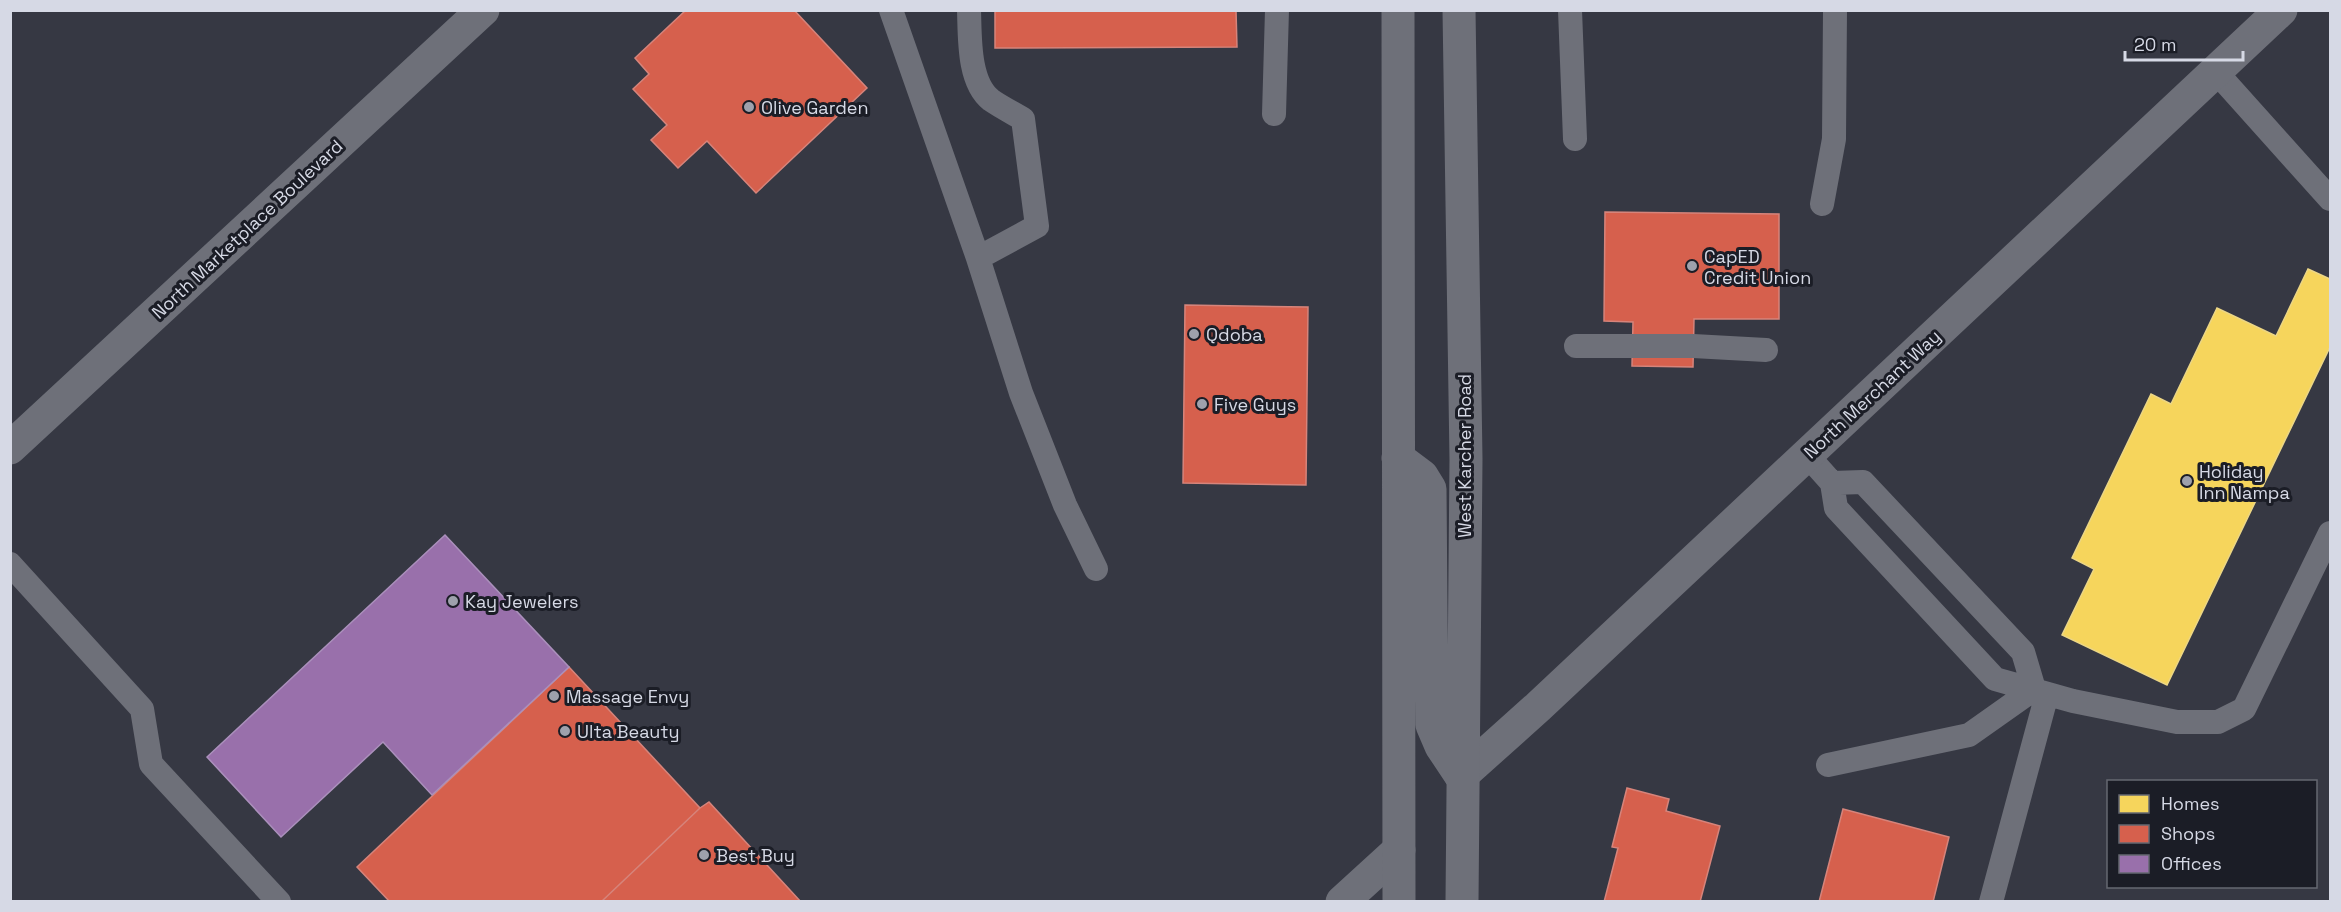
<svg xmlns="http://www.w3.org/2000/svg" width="2341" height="912" font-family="'Space Grotesk',sans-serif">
<rect width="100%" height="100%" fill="#363843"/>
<path fill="#f6d55c" stroke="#ecd685" stroke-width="1.5" d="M2308,269L2330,279V347L2167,685L2062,635L2094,569L2072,558L2151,394L2171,404L2217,308L2276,336Z"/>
<path fill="#d6604d" stroke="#d6847b" stroke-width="1.5" d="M686,10H794L867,88L756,193L707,141L678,168L651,140L667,125L633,89L649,74L635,58Z
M995,10H1236L1237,47L995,48Z
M1605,212L1779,214V319H1694L1693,367L1632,366L1633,322L1604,321Z
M1185,305L1308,307L1306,485L1183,483Z
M569,667L700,808L601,902H390L357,867Z
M1627,788L1669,799L1666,811L1720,826L1700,902H1604L1618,848L1612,847Z
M709,802L801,902H601L700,808Z
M1843,809L1949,837L1933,902H1819Z"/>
<path fill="#9970ab" stroke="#ab90bc" stroke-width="1.5" d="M445,535L569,667L432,795L383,742L281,837L207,757Z"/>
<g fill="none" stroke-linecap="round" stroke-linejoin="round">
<path stroke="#6e7079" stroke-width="24" d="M891,10L978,258L1021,393L1065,505L1096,569
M969,10C970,37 968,82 991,100C1001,107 1013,113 1023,119L1037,226L978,258
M1570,10L1575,139
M2217,73L2330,199
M1274,114L1277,10
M1822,204L1834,139L1835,10
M1576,346H1693L1766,350
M1807,455L1832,483L1836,508L1995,679L2073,701L2177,722H2218L2244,709L2330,533
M1832,483L1863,482L2023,652L2034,689
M10,564L142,709L151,764L279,902
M1828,765L1969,735L2034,689
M1991,902L2047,694"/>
<path stroke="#6e7079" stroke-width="33" d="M1461,776L1538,707L2281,10
M1342,902L1399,850"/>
<path stroke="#6e7079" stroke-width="33" d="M10,448L483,10"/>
<path stroke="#6e7079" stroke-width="33" d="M1398,10L1399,902
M1459,10L1466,459L1462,902
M1398,458L1422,476L1430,489L1432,725L1441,746L1461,776"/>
</g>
<g fill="#9ea1ac" stroke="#1b1d26" stroke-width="2">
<circle cx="749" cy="107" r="6"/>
<circle cx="1692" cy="266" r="6"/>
<circle cx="1194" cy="334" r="6"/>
<circle cx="1202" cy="404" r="6"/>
<circle cx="2187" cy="481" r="6"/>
<circle cx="453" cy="601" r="6"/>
<circle cx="554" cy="696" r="6"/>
<circle cx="565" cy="731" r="6"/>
<circle cx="704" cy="855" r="6"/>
</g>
<g text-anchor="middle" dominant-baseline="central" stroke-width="6" stroke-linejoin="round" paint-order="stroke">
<g font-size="18" fill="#d6d9e5" stroke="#1b1d26" text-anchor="start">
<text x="761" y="107">Olive Garden</text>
<text x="1704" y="256">CapED<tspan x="1704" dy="21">Credit Union</tspan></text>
<text x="1206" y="334">Qdoba</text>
<text x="1214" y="404">Five Guys</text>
<text x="2199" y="471">Holiday<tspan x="2199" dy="21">Inn Nampa</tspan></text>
<text x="465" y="601">Kay Jewelers</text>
<text x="566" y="696">Massage Envy</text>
<text x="577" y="731">Ulta Beauty</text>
<text x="716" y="855">Best Buy</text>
</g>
<g font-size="18" fill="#d6d9e5" stroke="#1b1d26">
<text transform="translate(247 229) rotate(-43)">North Marketplace Boulevard</text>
<text transform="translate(1872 394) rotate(-43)">North Merchant Way</text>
<text transform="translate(1464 456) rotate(-90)">West Karcher Road</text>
</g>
</g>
<rect width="2341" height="912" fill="none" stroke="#d6d9e5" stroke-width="24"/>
<rect x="2107" y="780" width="210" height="108" fill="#1b1d26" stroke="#666872" stroke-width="1.5"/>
<rect x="2119" y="795" width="30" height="18" fill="#f6d55c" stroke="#666872" stroke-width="1.5"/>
<text x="2161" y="810" font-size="18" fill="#d6d9e5">Homes</text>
<rect x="2119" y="825" width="30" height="18" fill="#d6604d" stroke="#666872" stroke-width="1.5"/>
<text x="2161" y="840" font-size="18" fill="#d6d9e5">Shops</text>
<rect x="2119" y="855" width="30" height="18" fill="#9970ab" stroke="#666872" stroke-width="1.5"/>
<text x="2161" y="870" font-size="18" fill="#d6d9e5">Offices</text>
<path d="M2125 51v9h118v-9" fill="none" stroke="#d6d9e5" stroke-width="3"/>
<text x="2134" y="51" font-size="18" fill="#d6d9e5" stroke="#1b1d26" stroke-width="4.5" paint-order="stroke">20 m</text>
</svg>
